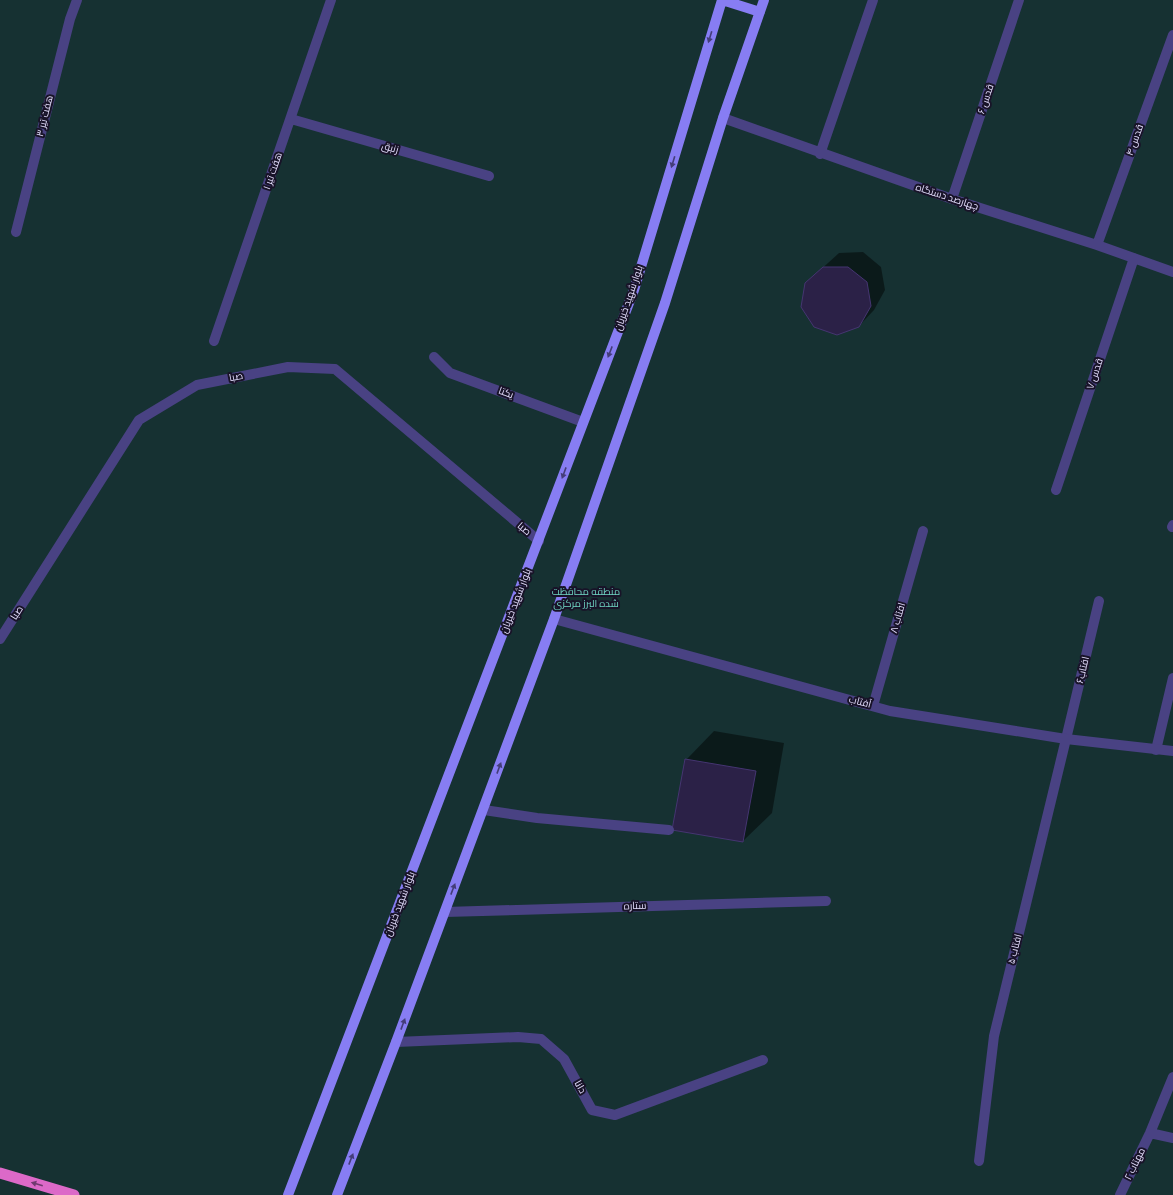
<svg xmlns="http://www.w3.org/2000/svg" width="1173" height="1195" font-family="Signika,Cairo,sans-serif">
<rect width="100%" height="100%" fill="#181328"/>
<path fill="#163132" d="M0,0H1173V1195H0Z"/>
<path fill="#0007" d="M863,252L881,267L885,290L874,310L859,326L806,283L839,253Z
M714,731L784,743L772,813L743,841L686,760Z"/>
<path fill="#2b2147" stroke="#453571" d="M823,267H848L867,282L871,306L859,327L837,335L814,327L801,307L805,283Z
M685,759L756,771L743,842L672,830Z"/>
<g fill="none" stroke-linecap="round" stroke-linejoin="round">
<path stroke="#494283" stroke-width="10" d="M1066,739L1099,601
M1156,750L1173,678"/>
<path stroke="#494283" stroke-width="10" d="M723,118L952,199L1097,245L1173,272
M291,119L489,176
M820,154L873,0
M952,199L1019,0
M16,232L70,19L77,0
M1097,245L1173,35
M214,341L331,0
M434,357L450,373L583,422
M1056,490L1134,258
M1172,527L1173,525
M554,619L890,711L1066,739L1173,751
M0,639L139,420L197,385L288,367L335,369L539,541
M873,706L923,531
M484,810L537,818L669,830
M445,912L826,901
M396,1042L518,1037L541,1039L564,1059L592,1110L615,1115L763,1060
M1150,1133L1173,1138
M979,1161L994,1036L1066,739
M1120,1195L1150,1133L1173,1077"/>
<path stroke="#877df3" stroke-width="10" d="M722,0L760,12
M288,1195L634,290L722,0
M337,1195L396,1042L554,619L665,303L723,118L764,0"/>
<path stroke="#dc69c8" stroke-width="11" d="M0,1173L74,1195"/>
</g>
<defs><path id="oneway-solid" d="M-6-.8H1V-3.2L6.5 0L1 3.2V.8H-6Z"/></defs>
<g fill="#443d79">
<use href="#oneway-solid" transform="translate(710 37) rotate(107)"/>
<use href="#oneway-solid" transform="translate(673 162) rotate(107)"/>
<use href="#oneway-solid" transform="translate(610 352) rotate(111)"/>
<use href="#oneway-solid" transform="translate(564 473) rotate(110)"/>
<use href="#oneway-solid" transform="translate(499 768) rotate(-70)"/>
<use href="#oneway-solid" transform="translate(453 889) rotate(-69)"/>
<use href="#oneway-solid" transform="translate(403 1024) rotate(-70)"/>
<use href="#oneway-solid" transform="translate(351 1159) rotate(-69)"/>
</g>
<use fill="#703a70" href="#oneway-solid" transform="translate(37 1184) rotate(-164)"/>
<g text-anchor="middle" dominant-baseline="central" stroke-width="4" stroke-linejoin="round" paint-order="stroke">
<g font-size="10" fill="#e3ddfc" stroke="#181328">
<text transform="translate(986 99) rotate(-71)">قدس ۶</text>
<text transform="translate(45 116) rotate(-76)">هفت تیر ۳</text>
<text transform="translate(1135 140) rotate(-70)">قدس ۴</text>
<text transform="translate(390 148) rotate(16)">زنبق</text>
<text transform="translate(273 171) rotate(-71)">هفت تیر ۱</text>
<text transform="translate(947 197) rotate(18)">چهارصد دستگاه</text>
<text transform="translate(629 298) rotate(-71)">بلوار شهید خیریان</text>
<text transform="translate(1095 374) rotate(-71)">قدس ۷</text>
<text transform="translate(236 377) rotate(-11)">صبا</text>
<text transform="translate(506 393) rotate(20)">یکتا</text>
<text transform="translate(524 529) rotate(40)">صبا</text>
<text transform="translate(516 601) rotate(-69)">بلوار شهید خیریان</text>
<text transform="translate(17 613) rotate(-58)">صبا</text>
<text transform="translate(898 618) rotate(-74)">افتاب ۸</text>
<text transform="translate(1083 670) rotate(-77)">افتاب۶</text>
<text transform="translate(860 702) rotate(15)">آفتاب</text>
<text transform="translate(400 904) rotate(-69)">بلوار شهید خیریان</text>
<text transform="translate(635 906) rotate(-2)">ستاره</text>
<text transform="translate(1015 949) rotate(-76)">افتاب ۵</text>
<text transform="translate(580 1087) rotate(61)">دانا</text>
<text transform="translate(1135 1164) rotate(-64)">مهتاب ۲</text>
</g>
<g font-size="10" fill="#6fd6c3" stroke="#181328">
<text x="586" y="592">منطقه محافظت<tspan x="586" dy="12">شده البرز مرکزی</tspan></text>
</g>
</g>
</svg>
